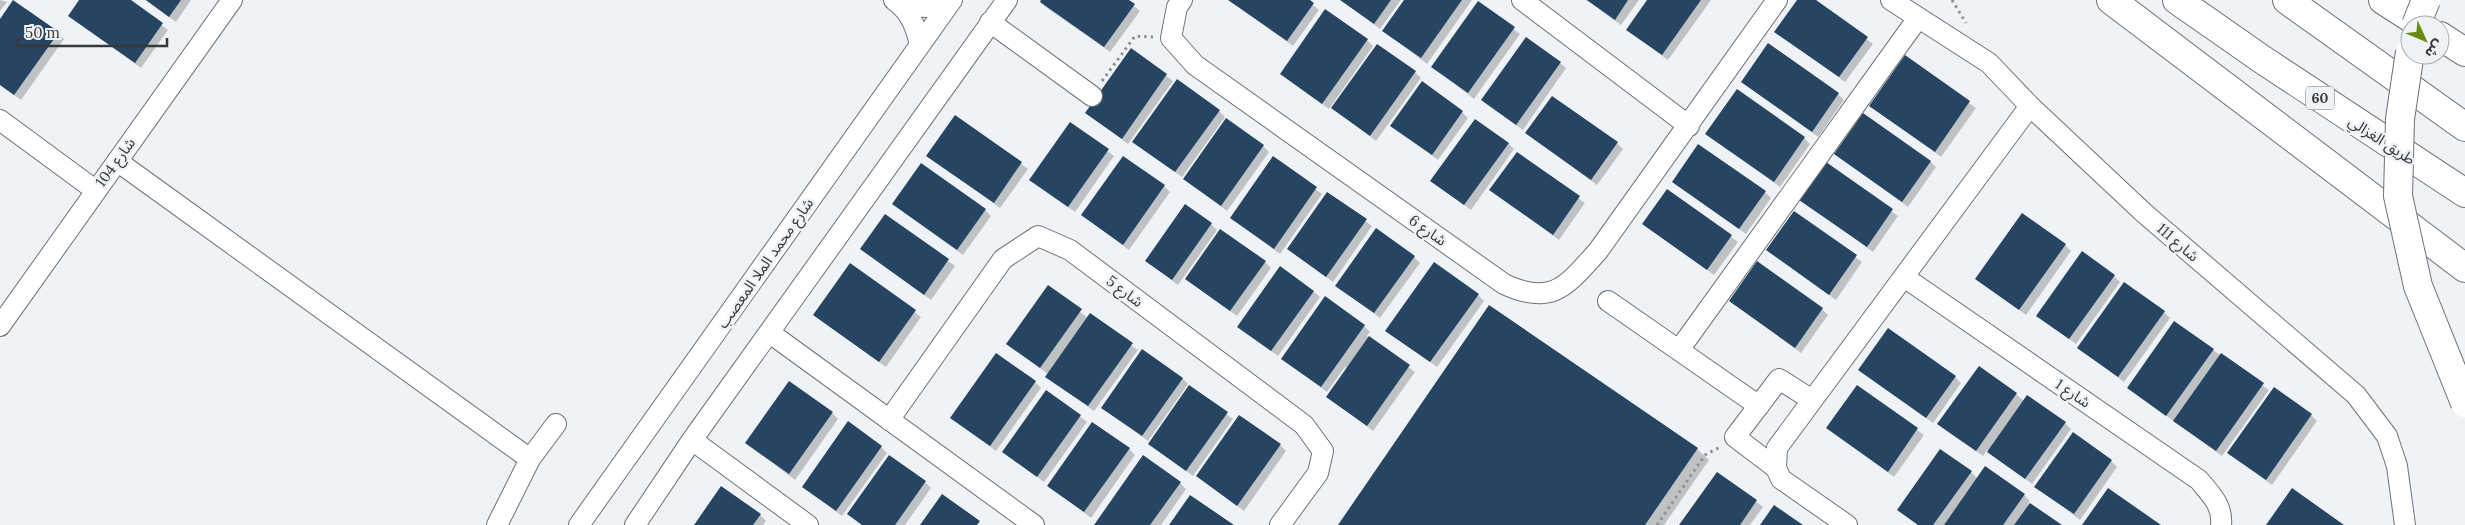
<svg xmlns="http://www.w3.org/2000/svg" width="2465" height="525" font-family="Lora,'Noto Sans Arabic',serif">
<rect width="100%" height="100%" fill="#eff3f7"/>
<path fill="#0003" d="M0,0L7,2L0,11Z
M80,0H129L168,30L141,68L69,16Z
M145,0H191L176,22Z
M1043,0H1127L1140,11L1110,52L1047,8L1041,2Z
M1229,0H1307L1319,10L1293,46Z
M1342,0H1401L1380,29Z
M1406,0H1472L1427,64L1384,31Z
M1586,0H1639L1621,25Z
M1649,0H1711L1668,60L1634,35Z
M1798,0H1813L1873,44L1845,82L1776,32Z
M1478,2L1520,34L1474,99L1433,67Z
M0,21L58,33L64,39L21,100L0,85Z
M1367,40L1373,46L1329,109L1282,74Z
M1131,50L1173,81L1128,144L1086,113Z
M1905,57L1976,108L1941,157L1870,105Z
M1560,63L1566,68L1523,130L1482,100Z
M1415,72L1421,78L1376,141L1333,108Z
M1742,81L1838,94L1844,100L1818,137Z
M1219,111L1225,117L1182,177L1134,142Z
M1462,112L1468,118L1438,160L1392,126Z
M956,117L1028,169L1000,208L928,156Z
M1070,124L1114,156L1075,212L1037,185Z
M1527,133L1617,143L1623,149L1597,185Z
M1707,134L1804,138L1810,144L1780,187Z
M1508,143L1514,149L1471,210L1432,181Z
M1263,146L1269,152L1227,211L1184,179Z
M1517,154L1585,203L1559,240L1491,190Z
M1835,154L1930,161L1936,167L1908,207Z
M1273,158L1322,194L1280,254L1231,218Z
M1826,164L1898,216L1873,252L1801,200Z
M1164,186L1170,192L1129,250L1082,215Z
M1680,187L1765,192L1771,198L1746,234Z
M1668,191L1738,242L1714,275L1644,224Z
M1328,193L1372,226L1333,282L1288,249Z
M893,204L985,210L991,216L963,255Z
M1794,213L1862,262L1836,300L1767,250Z
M885,216L955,266L931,300L862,249Z
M1211,224L1217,230L1178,285L1147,261Z
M2065,245L2071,251L2026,315L1977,279Z
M1414,257L1420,263L1380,318L1337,286Z
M1265,262L1271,268L1237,316L1186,279Z
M850,265L921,317L886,367L815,315Z
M2114,276L2120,282L2076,344L2038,316Z
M1048,287L1088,318L1138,350L1094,411L1053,382L1047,376L1048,374L1008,344Z
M1314,292L1320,297L1278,356L1239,327Z
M1478,295L1484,301L1437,367L1387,330Z
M1730,301L1822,309L1828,315L1801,353Z
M2164,312L2170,318L2124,382L2079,348Z
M1364,326L1370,332L1367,336L1415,372L1373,431L1327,396L1347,368L1345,367L1327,392L1282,359Z
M2213,350L2269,390L2222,456L2128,388Z
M1860,370L1955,377L1961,383L1933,423Z
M1182,378L1188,384L1148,441L1103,407Z
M1035,382L1041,388L996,451L951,418Z
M1857,386L1924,435L1894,477L1827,428Z
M1190,387L1233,419L1193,476L1149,444Z
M1047,391L1087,422L1044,482L1004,452Z
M2016,394L2024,401L2065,423L2071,429L2032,484L1987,450L1983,456L1945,430Z
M832,413L838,419L795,480L746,443Z
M2311,415L2317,421L2272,485L2229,453Z
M1280,445L1286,451L1244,511L1198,476Z
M881,447L887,453L842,516L803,486Z
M1129,449L1135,455L1091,518L1049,486Z
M1697,449L1709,460L1664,525H1340Z
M2111,461L2117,467L2080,520L2035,486Z
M1971,472L1978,479L2024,495L2030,501L2028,503L2060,525H1918L1899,510Z
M1717,473L1763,507L1750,525H1681Z
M925,482L931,488L905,525H862L848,514Z
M1180,483L1186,489L1161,525H1095Z
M760,515L766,521L763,525H695Z"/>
<path fill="#264563" d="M13,0L59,32L14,95L0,85V19Z
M79,0H131L163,23L135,63L68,16Z
M146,0H181L169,17Z
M1041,0H1129L1135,4L1104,47L1040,2Z
M1228,0H1310L1314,3L1287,41Z
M1340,0H1391L1374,24Z
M1404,0H1462L1421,58L1382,31Z
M1587,0H1628L1615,20Z
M1647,0H1701L1662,55L1626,30Z
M1797,0H1816L1868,37L1839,77L1774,32Z
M1478,1L1515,27L1468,93L1431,67Z
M1325,9L1368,39L1322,104L1280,74Z
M1526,37L1561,62L1516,125L1481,100Z
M1768,43L1839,93L1812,132L1741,82Z
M1377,44L1416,71L1370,136L1331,108Z
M1131,48L1167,74L1122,139L1085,113Z
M1905,55L1970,101L1935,152L1869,106Z
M1177,79L1220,110L1175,172L1132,142Z
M1422,81L1463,111L1432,155L1390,126Z
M1737,89L1805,137L1774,182L1705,134Z
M1552,96L1618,142L1591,180L1525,133Z
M1863,113L1931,161L1902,202L1834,154Z
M955,115L1022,162L994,203L926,156Z
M1226,118L1264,145L1221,206L1183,179Z
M1475,119L1509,143L1464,205L1430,181Z
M1070,122L1109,149L1068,207L1029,180Z
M1698,144L1766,191L1739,229L1672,182Z
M1517,152L1580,196L1553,235L1489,190Z
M1123,156L1165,185L1123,245L1081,215Z
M1273,156L1317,187L1274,249L1230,218Z
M1826,162L1893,209L1867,247L1799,200Z
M921,163L986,209L957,250L892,204Z
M1667,189L1732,235L1707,270L1642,224Z
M1327,192L1367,219L1326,277L1287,249Z
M1185,204L1212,223L1172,280L1145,261Z
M1794,211L1857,255L1829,295L1766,250Z
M2022,213L2066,244L2019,310L1975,279Z
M885,214L949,259L924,295L860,249Z
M1376,228L1415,256L1374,313L1335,286Z
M1220,229L1266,261L1230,311L1185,279Z
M2082,251L2115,275L2069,339L2036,316Z
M1757,261L1823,308L1795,348L1729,301Z
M1434,262L1479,294L1430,362L1385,331Z
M850,263L916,310L879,362L813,315Z
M1280,266L1314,291L1271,351L1237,327Z
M2124,282L2165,311L2118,377L2077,348Z
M1048,285L1082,309L1040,368L1006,344Z
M1325,296L1365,325L1321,387L1281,359Z
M1489,305L1698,448L1645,525H1338Z
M1090,313L1133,343L1088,406L1045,377Z
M2174,321L2214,349L2166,416L2127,388Z
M1888,328L1956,376L1926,418L1858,370Z
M1369,336L1410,365L1367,426L1326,397Z
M1142,349L1183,378L1142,436L1101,408Z
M996,353L1036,381L990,446L950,418Z
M2221,353L2264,383L2216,451L2173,421Z
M1979,366L2017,393L1976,451L1937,424Z
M789,381L833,412L789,474L745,443Z
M1189,385L1228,412L1186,471L1148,444Z
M1857,385L1918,428L1888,472L1826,428Z
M2274,387L2312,414L2266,480L2227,453Z
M1046,390L1081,415L1037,477L1002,452Z
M2027,395L2066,422L2025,479L1987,452Z
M1239,415L1281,444L1237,506L1196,476Z
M848,421L882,446L836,511L802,487Z
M1092,422L1130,448L1084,512L1047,486Z
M2073,432L2112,460L2074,514L2034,487Z
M1940,449L1972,471L1933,525H1918L1897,510Z
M889,455L926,481L895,525H862L847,514Z
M1143,455L1181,482L1150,525H1094Z
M1985,466L2025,494L2003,525H1944Z
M1717,472L1757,500L1740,525H1679Z
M721,486L761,514L753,525H694Z
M2108,488L2161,525H2082Z
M2292,488L2344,525H2266Z
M942,494L980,521L977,525H920Z
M1190,495L1234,525H1169Z
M2030,503L2062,525H2014Z
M1774,505L1803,525H1760Z"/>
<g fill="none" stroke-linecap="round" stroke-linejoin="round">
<defs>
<path id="minor" d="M894,0C910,11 916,27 920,45
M1182,0L1177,7L1171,38L1195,65L1504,284C1553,307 1567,285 1598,251L1777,0
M1522,0L1689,126
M1891,0L1989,63L2030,106L2144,213L2356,395L2387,436L2397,466L2405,525
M898,3C917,8 931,8 949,4
M990,22L1092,96
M0,120L95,190
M117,161L530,459
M1904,277L2199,480C2211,495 2223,505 2221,525
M1608,301L1759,406
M0,326L232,0
M770,333L1034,525
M1679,350L1918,18
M889,420L1003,259L1038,236L1070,250L1304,425L1323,451L1318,473L1280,525
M692,440L808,525
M1776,468L1735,437L1779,379L1812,400
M497,525L530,459L556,424
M579,525L952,0
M635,525L692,440L1007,0
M1847,525L1781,479L1776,468L1777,448L2030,106"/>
<path id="highway" d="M2111,0L2465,268
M2177,0L2263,60L2465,193
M2287,0L2465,127
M2383,0L2422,25
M2440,36L2465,52"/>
</defs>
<use href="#minor" stroke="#6e7275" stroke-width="22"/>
<use href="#highway" stroke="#6e7275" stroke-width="30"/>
<path stroke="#8e9093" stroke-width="3" stroke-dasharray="2.5 4" stroke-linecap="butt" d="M1952,0L1966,23
M1102,81L1135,36L1153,37
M1657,525L1705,455L1720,447"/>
<use href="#minor" stroke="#fff" stroke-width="20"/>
<use href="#highway" stroke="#fff" stroke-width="28"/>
<defs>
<path id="highway-bridge" d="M2416,25L2426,0
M2410,52L2400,119L2398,196L2418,286L2465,403"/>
</defs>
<use href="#highway-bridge" stroke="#6e7275" stroke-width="30" stroke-linecap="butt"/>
<use href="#highway-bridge" stroke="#fff" stroke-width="28"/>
</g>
<g text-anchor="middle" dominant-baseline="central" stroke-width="5" stroke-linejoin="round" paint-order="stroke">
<rect fill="#eff3f7" stroke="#6e7073" stroke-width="1" x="2306" y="86.5" width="28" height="23" rx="4"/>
<g font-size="14" font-weight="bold" fill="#37383a">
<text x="2320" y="98">60</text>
</g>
<g font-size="15" fill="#37383a" stroke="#eff3f7">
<text transform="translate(2382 140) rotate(33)">طريق الغزالي</text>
<text transform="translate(115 162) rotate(-54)">شارع 104</text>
<text transform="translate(1428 230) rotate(35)">شارع 6</text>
<text transform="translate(2178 242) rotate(41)">شارع 111</text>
<text transform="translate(765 263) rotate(-55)">شارع محمد الملا المعصب</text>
<text transform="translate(1125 291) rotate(37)">شارع 5</text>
<text transform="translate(2073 393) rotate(34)">شارع 1</text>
</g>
</g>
<g transform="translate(2425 40) rotate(134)"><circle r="24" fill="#eff3f7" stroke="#a5a8ab"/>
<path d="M0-4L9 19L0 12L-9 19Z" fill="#678b11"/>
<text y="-8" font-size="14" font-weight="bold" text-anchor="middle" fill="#37383a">ش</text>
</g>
<path d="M18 38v8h149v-8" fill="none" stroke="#37383a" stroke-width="2.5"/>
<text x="25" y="38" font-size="15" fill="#37383a" stroke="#eff3f7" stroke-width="4" paint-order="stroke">50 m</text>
</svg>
